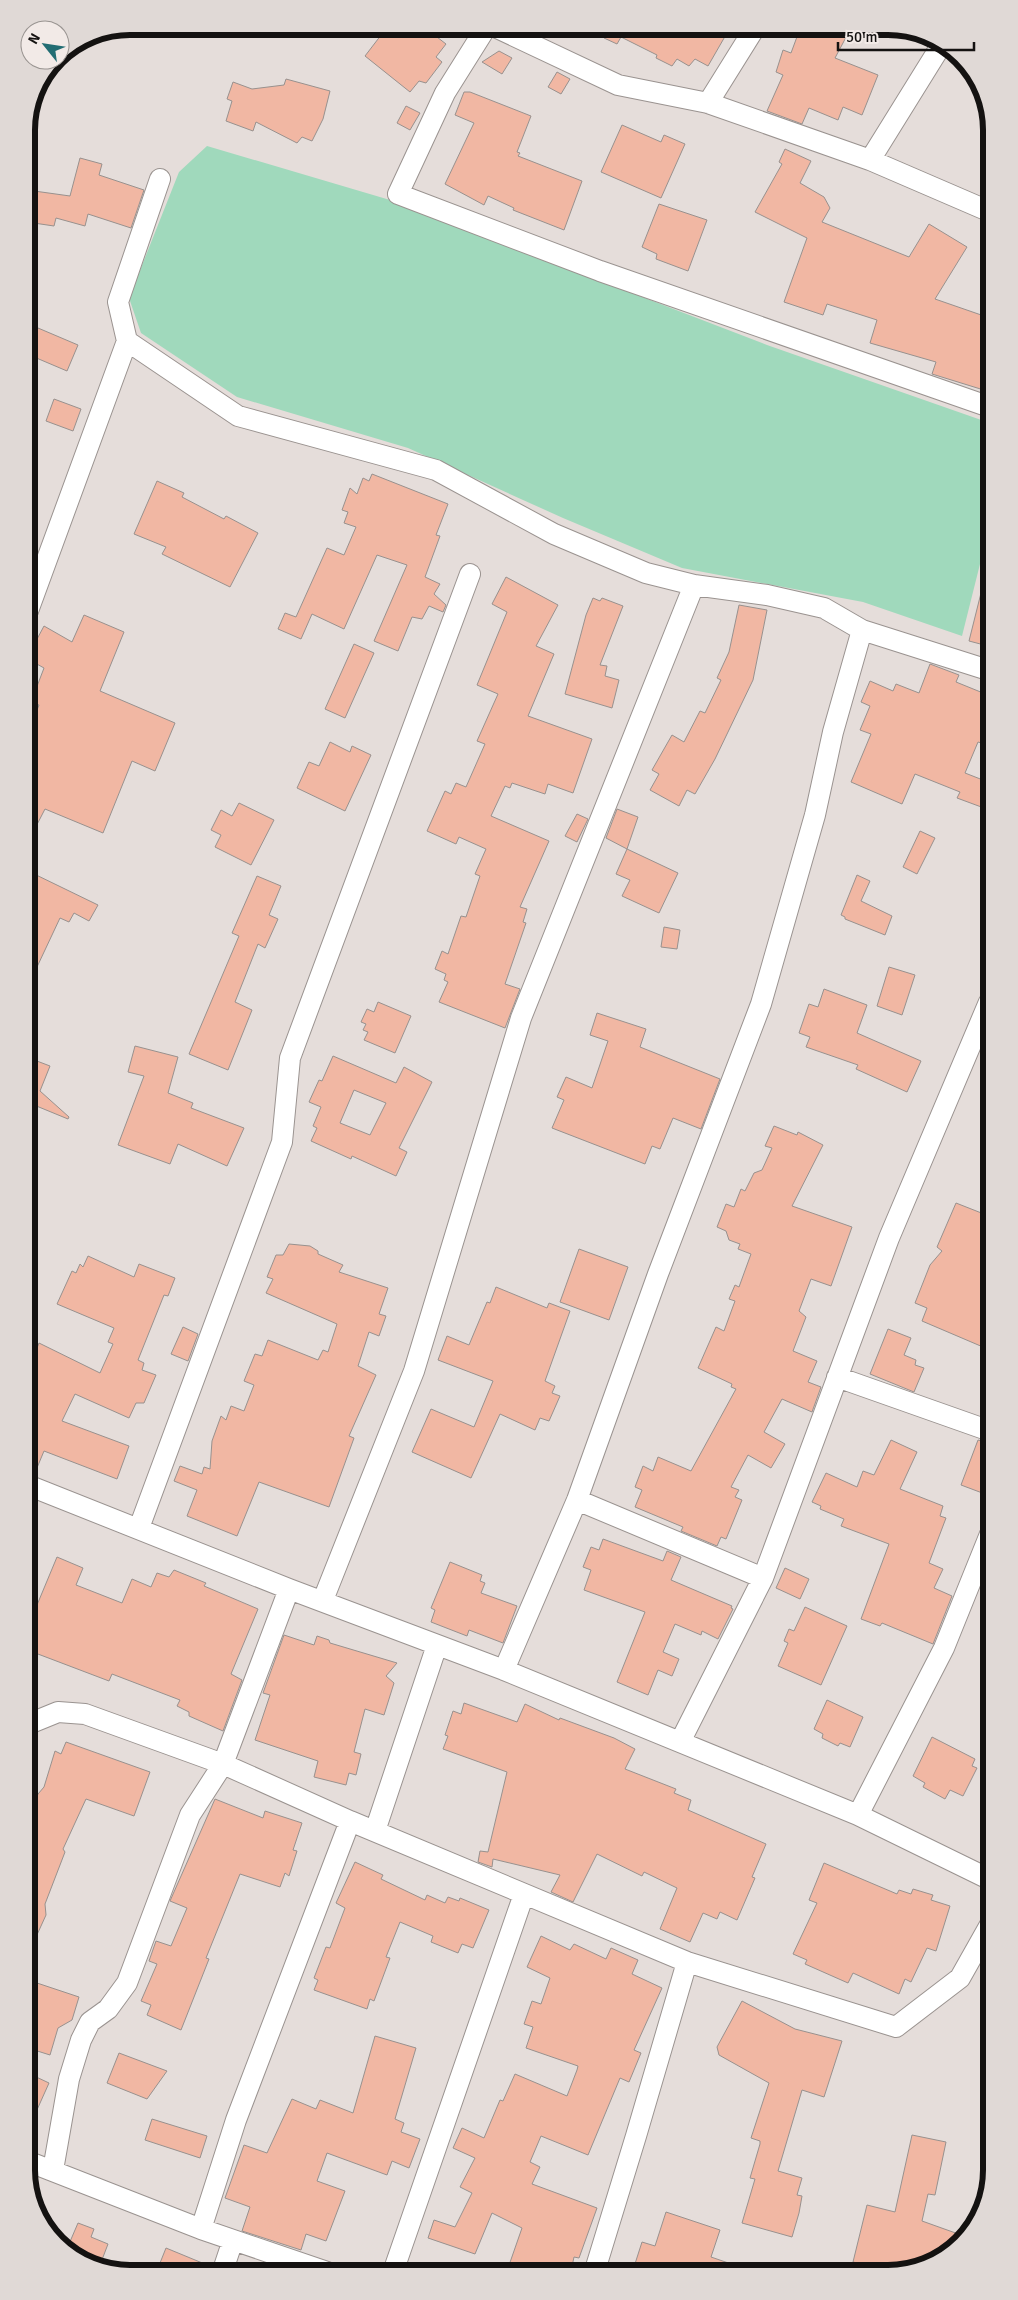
<svg xmlns="http://www.w3.org/2000/svg" width="1018" height="2300" font-family="Signika,sans-serif">
<rect width="100%" height="100%" fill="#e5ddda"/>
<path fill="#a0d9bc" d="M207,146L390,200L767,345L987,422V536L962,636L863,602L682,568L563,518L408,448L237,397L141,333L129,298L179,172Z"/>
<path fill="#f1b7a3" stroke="#98918e" fill-rule="evenodd" d="M388,26H446L437,37L446,44L436,57L442,62L426,83L419,81L410,92L365,56Z
M602,26H731L708,66L695,59L689,66L677,59L672,66L656,58L657,55L621,37L617,44L604,38L608,30Z
M801,26H852L835,58L878,75L862,115L843,107L838,120L809,108L802,124L767,111L783,75L776,72L783,50L791,53Z
M499,51L512,58L502,74L482,62Z
M557,72L570,79L561,94L548,87Z
M286,79L330,91L323,119L312,141L302,137L297,143L256,122L253,131L226,121L232,101L227,99L233,82L252,89L284,85Z
M464,92H470L531,116L517,152L520,153L518,156L582,181L564,230L513,210L514,208L488,196L484,205L445,184L474,123L455,115Z
M406,106L420,113L410,130L397,123Z
M622,125L661,142L664,135L685,144L661,198L601,172Z
M785,149L811,161L800,183L824,197L830,208L822,222L909,257L929,224L967,247L935,299L987,317V391L932,374L936,362L870,343L877,320L827,304L823,315L784,302L807,238L755,212L782,164L779,162Z
M80,158L102,164L99,175L144,190L131,228L88,214L85,226L56,218L54,226L27,222V190L70,196Z
M659,204L707,220L688,271L656,259L657,254L642,247Z
M27,327L37,330L38,328L78,345L67,371L27,354Z
M54,399L81,409L73,431L46,421Z
M372,474L448,504L436,535L440,536L425,577L440,584L434,594L446,605L443,612L429,606L422,619L412,617L398,651L374,641L407,565L377,555L344,629L312,614L301,639L278,629L285,613L296,617L327,548L344,555L356,527L344,523L348,512L342,510L350,488L357,494L363,478L369,481Z
M157,481L184,493L182,497L224,519L226,516L258,533L230,587L162,554L166,547L134,534Z
M506,577L558,605L536,646L554,654L528,716L592,739L573,793L548,784L545,794L512,783L510,788L505,786L491,816L549,841L520,907L527,909L523,922L526,923L505,984L520,989L505,1028L439,1002L448,982L444,980L446,974L435,969L442,951L448,954L461,916L466,917L480,876L475,874L486,849L459,837L456,844L427,831L445,791L451,794L456,783L466,787L485,744L477,741L498,694L477,685L507,612L492,604Z
M982,589H987L988,646L969,641Z
M593,598L600,601L602,598L623,606L600,665L607,666L605,676L619,680L612,708L565,694L586,615Z
M739,605L767,610L753,680L715,759L695,794L687,790L679,806L650,790L659,774L652,770L672,735L684,742L700,711L705,713L721,680L717,678L729,652Z
M84,615L124,632L100,691L175,723L155,771L132,761L103,833L45,809L28,842V733L39,705L31,702L44,668L28,659V656L44,626L72,642Z
M354,644L374,653L345,718L325,709Z
M930,664L959,675L956,682L988,695V745L978,742L965,773L988,782V795L984,808L957,798L960,792L915,774L902,804L851,782L871,734L860,730L870,706L861,702L870,681L893,691L896,684L919,693Z
M330,742L350,752L352,746L371,755L345,811L297,788L309,762L319,766Z
M239,803L274,820L251,865L215,847L221,835L211,830L221,810L232,816Z
M617,809L638,817L627,849L606,838Z
M577,814L588,819L577,842L565,836Z
M920,831L935,838L917,874L903,867Z
M627,849L678,873L659,913L622,896L630,880L616,874Z
M28,871L98,905L89,921L74,913L69,922L60,918L29,984Z
M857,875L870,881L861,901L892,916L885,935L845,919V917L841,915Z
M257,876L281,886L269,915L278,919L265,948L258,944L235,1002L252,1010L228,1070L189,1054L239,936L232,933Z
M664,927L680,930L677,949L661,947Z
M889,967L915,975L902,1015L877,1006Z
M824,989L867,1005L857,1033L921,1061L907,1092L856,1069L858,1065L806,1047L810,1037L799,1033L809,1004L818,1007Z
M378,1002L411,1016L395,1053L364,1040L368,1032L363,1030L366,1024L361,1022L367,1009L374,1012Z
M597,1013L646,1029L640,1047L720,1079L701,1129L673,1118L660,1149L652,1146L645,1164L552,1128L564,1100L557,1097L566,1077L592,1088L608,1041L590,1035Z
M135,1046L178,1057L168,1093L193,1103L191,1108L244,1128L227,1166L178,1144L170,1164L118,1145L144,1076L128,1072Z
M333,1056L396,1083L404,1067L432,1082L399,1148L407,1152L396,1176L352,1156L351,1159L311,1141L317,1128L313,1126L321,1107L309,1102L319,1080L322,1081ZM354,1090L386,1103L370,1135L340,1123Z
M29,1058L50,1066L40,1091L69,1117L68,1119L34,1105L29,1117Z
M774,1126L797,1135L798,1132L823,1145L792,1206L852,1227L831,1286L811,1279L799,1311L806,1317L793,1351L817,1361L808,1382L821,1387L812,1412L782,1399L764,1432L785,1444L771,1468L748,1455L731,1487L739,1490L735,1497L742,1500L726,1539L721,1537L717,1546L681,1531L683,1527L635,1507L642,1490L635,1487L643,1466L653,1471L658,1457L691,1471L736,1389L731,1387L732,1384L698,1368L716,1327L724,1331L735,1301L729,1299L735,1285L739,1287L751,1254L738,1249L740,1244L729,1240L726,1231L717,1227L726,1204L734,1207L741,1189L745,1191L754,1173L762,1170L772,1148L765,1146Z
M956,1203L989,1216V1268L984,1280L989,1282L990,1350L922,1321L927,1308L915,1303L930,1265L942,1251L937,1247Z
M289,1244L310,1246L318,1251V1254L343,1265L339,1272L388,1288L379,1314L386,1316L379,1336L369,1332L358,1366L376,1375L349,1436L354,1438L329,1507L259,1482L237,1536L187,1516L197,1490L174,1481L180,1466L202,1474L204,1467L210,1469L212,1441L221,1416L226,1420L231,1406L244,1411L254,1385L244,1381L255,1354L262,1356L268,1340L318,1360L323,1350L328,1352L337,1324L266,1293L273,1279L267,1277L276,1255H283Z
M579,1249L628,1267L609,1320L560,1302Z
M88,1256L134,1277L139,1264L175,1278L168,1296L164,1295L138,1360L144,1363L142,1370L156,1375L144,1403H136L129,1418L75,1394L62,1421L129,1446L117,1479L44,1451L34,1475L30,1474V1351L35,1353L39,1343L100,1373L113,1344L108,1342L114,1328L57,1304L72,1271L76,1273L80,1264L83,1267Z
M496,1287L547,1308L549,1303L570,1311L545,1381L555,1386L552,1393L560,1396L549,1421L540,1418L535,1430L500,1414L471,1478L412,1452L431,1409L474,1427L493,1381L438,1360L447,1336L469,1345L487,1302L490,1303Z
M183,1327L198,1334L188,1361L171,1354Z
M888,1329L911,1338L904,1355L916,1360L915,1365L924,1368L914,1392L870,1374Z
M891,1440L917,1452L900,1489L943,1506L940,1516L946,1518L929,1563L943,1569L934,1588L952,1596L933,1644L882,1623L880,1626L861,1619L889,1544L841,1526L844,1519L820,1509L821,1506L812,1502L826,1473L857,1487L863,1471L874,1475Z
M978,1440L990,1443V1482L985,1494L961,1485Z
M603,1539L663,1561L667,1551L681,1557L671,1580L732,1606L731,1608L733,1609L718,1639L702,1631L701,1635L675,1624L663,1652L679,1659L672,1676L658,1670L648,1695L617,1682L645,1612L584,1590L591,1570L583,1567L591,1547L599,1550Z
M57,1557L83,1568L76,1585L122,1603L132,1579L151,1587L157,1573L169,1577L174,1570L206,1583L204,1586L258,1609L231,1674L242,1680L223,1731L189,1716V1712L177,1706L180,1700L112,1674L109,1681L30,1651V1602L37,1605Z
M450,1562L482,1575L480,1581L485,1583L481,1593L517,1606L503,1643L469,1630L467,1636L431,1622L435,1610L431,1608Z
M785,1568L809,1579L800,1599L776,1588Z
M805,1607L847,1626L821,1685L778,1666L788,1643L784,1641L789,1629L794,1631Z
M284,1635L314,1645L317,1636L329,1640L330,1643L397,1663L386,1676L394,1683L384,1715L365,1709L354,1752L361,1754L356,1775L349,1773L346,1785L314,1777L318,1761L255,1740L270,1695L263,1693Z
M827,1700L863,1717L850,1747L840,1743L838,1746L822,1738L823,1734L814,1729Z
M464,1703L517,1722L525,1704L559,1720L560,1718L614,1738L635,1749L625,1769L676,1789L674,1793L691,1800L688,1810L766,1844L752,1877L755,1878L737,1920L720,1912L717,1919L703,1913L690,1942L660,1929L677,1888L644,1872L642,1876L597,1854L573,1902L551,1892L560,1875L493,1859L492,1867L478,1862L480,1851L488,1852L507,1772L443,1749L448,1736L445,1735L453,1711L461,1714Z
M932,1737L975,1759L972,1766L977,1768L963,1796L950,1790L945,1799L923,1787L925,1783L913,1776Z
M66,1742L150,1772L134,1816L86,1799L63,1849L65,1852L45,1904L46,1915L31,1948V1813L38,1794L44,1787L55,1751L61,1754Z
M215,1799L263,1818L265,1811L302,1823L293,1850L297,1851L289,1876L285,1873L280,1887L240,1874L206,1958L209,1959L181,2030L147,2015L151,2005L141,2001L157,1964L149,1961L156,1941L171,1946L187,1908L170,1901Z
M355,1862L383,1875L381,1879L425,1900L427,1895L445,1903L448,1897L459,1901L460,1898L489,1910L473,1948L462,1944L458,1953L431,1942L433,1936L400,1922L386,1957L390,1958L374,2001L370,1999L367,2009L314,1990L318,1980L314,1978L326,1947L330,1948L345,1908L336,1903Z
M824,1863L897,1894L899,1890L911,1894L913,1889L933,1895L931,1900L950,1906L936,1951L927,1948L911,1982L905,1979L899,1994L853,1973L848,1983L805,1964L807,1960L793,1954L817,1903L809,1900Z
M541,1936L570,1950L574,1944L606,1959L611,1948L638,1960L632,1974L662,1988L634,2050L641,2053L629,2082L620,2078L588,2155L541,2136L530,2162L540,2167L532,2184L597,2208L579,2258L574,2257L571,2271H507L522,2228L492,2213L475,2254L428,2238L434,2220L455,2227L472,2193L460,2187L475,2158L453,2148L462,2128L484,2138L500,2100L503,2101L515,2074L567,2096L577,2070L578,2066L526,2048L533,2027L524,2024L532,2001L541,2004L550,1978L527,1967Z
M31,1981L79,1997L72,2020L58,2028L50,2055L31,2049Z
M742,2001L795,2029L842,2041L824,2097L802,2090L778,2171L802,2178L797,2195L802,2196L799,2213L792,2237L742,2223L755,2179L750,2178L760,2144V2141L751,2138L769,2083L719,2055L717,2047Z
M375,2036L416,2048L395,2119L404,2123L401,2132L420,2139L409,2168L392,2161L387,2175L327,2153L317,2181L345,2191L326,2241L306,2234L301,2250L242,2231L250,2207L225,2198L244,2145L267,2153L292,2099L316,2109L320,2100L353,2113Z
M119,2053L167,2071L147,2099L107,2083Z
M32,2075L49,2083L32,2121Z
M152,2119L207,2136L200,2158L145,2140Z
M912,2135L946,2142L935,2195L928,2194L922,2221L964,2236L922,2268H877L853,2262L867,2205L895,2212Z
M666,2212L720,2230L711,2257L740,2267V2269L633,2270L642,2242L655,2246Z
M78,2223L94,2229L91,2237L108,2244L100,2265L66,2251Z
M166,2248L212,2267L210,2273H156Z"/>
<g fill="none" stroke-linecap="round" stroke-linejoin="round">
<defs>
<path id="minor" d="M487,26L445,93L398,194L600,271L987,406
M493,26L618,85L708,103L870,160L986,210
M708,103L756,26
M870,160L942,44
M127,341L238,416L436,470L554,534L646,573L694,585L767,595L824,608L862,630
M28,611L127,341L118,302L160,179
M837,1377L990,1431
M30,1486L289,1589L504,1670L858,1815L991,1880
M577,1500L763,1578
M139,1528L282,1142L290,1058L470,574
M323,1600L414,1371L521,1018L694,585
M504,1670L577,1500L658,1274L761,1004L815,815L833,732L862,630L988,670
M31,1723L58,1712L85,1714L223,1764L350,1821L687,1962L896,2027L960,1978L991,1923
M680,1742L763,1578L889,1238L989,1002
M858,1815L944,1648L990,1534
M375,1831L437,1645
M32,2163L201,2229L327,2272
M53,2170L69,2079L81,2040L90,2022L108,2009L127,1983L190,1815L223,1764L289,1589
M201,2229L236,2120L350,1821
M595,2270L636,2136L687,1962
M393,2272L524,1894
M222,2273L233,2240"/>
</defs>
<use href="#minor" stroke="#9a9390" stroke-width="22"/>
<use href="#minor" stroke="#fff" stroke-width="20"/>
</g>
<path d="M0 0H1018V2300H0ZM130 35H888A95 95 0 0 1 983 130V2170A95 95 0 0 1 888 2265H130A95 95 0 0 1 35 2170V130A95 95 0 0 1 130 35Z" fill="#e0d9d6" fill-rule="evenodd"/>
<path fill="none" stroke="#141211" stroke-width="6" d="M130 35H888A95 95 0 0 1 983 130V2170A95 95 0 0 1 888 2265H130A95 95 0 0 1 35 2170V130A95 95 0 0 1 130 35Z"/>
<g transform="translate(45 45) rotate(300)"><circle r="24" fill="#f2eae7" stroke="#999491"/>
<path d="M0-4L9 19L0 12L-9 19Z" fill="#226d73"/>
<text y="-8" font-size="14" font-weight="bold" text-anchor="middle" fill="#141211">N</text>
</g>
<path d="M838 42v8h136v-8" fill="none" stroke="#141211" stroke-width="2.5"/>
<text x="846" y="42" font-size="15" fill="#141211" stroke="#f2eae7" stroke-width="4" paint-order="stroke">50 m</text>
</svg>
